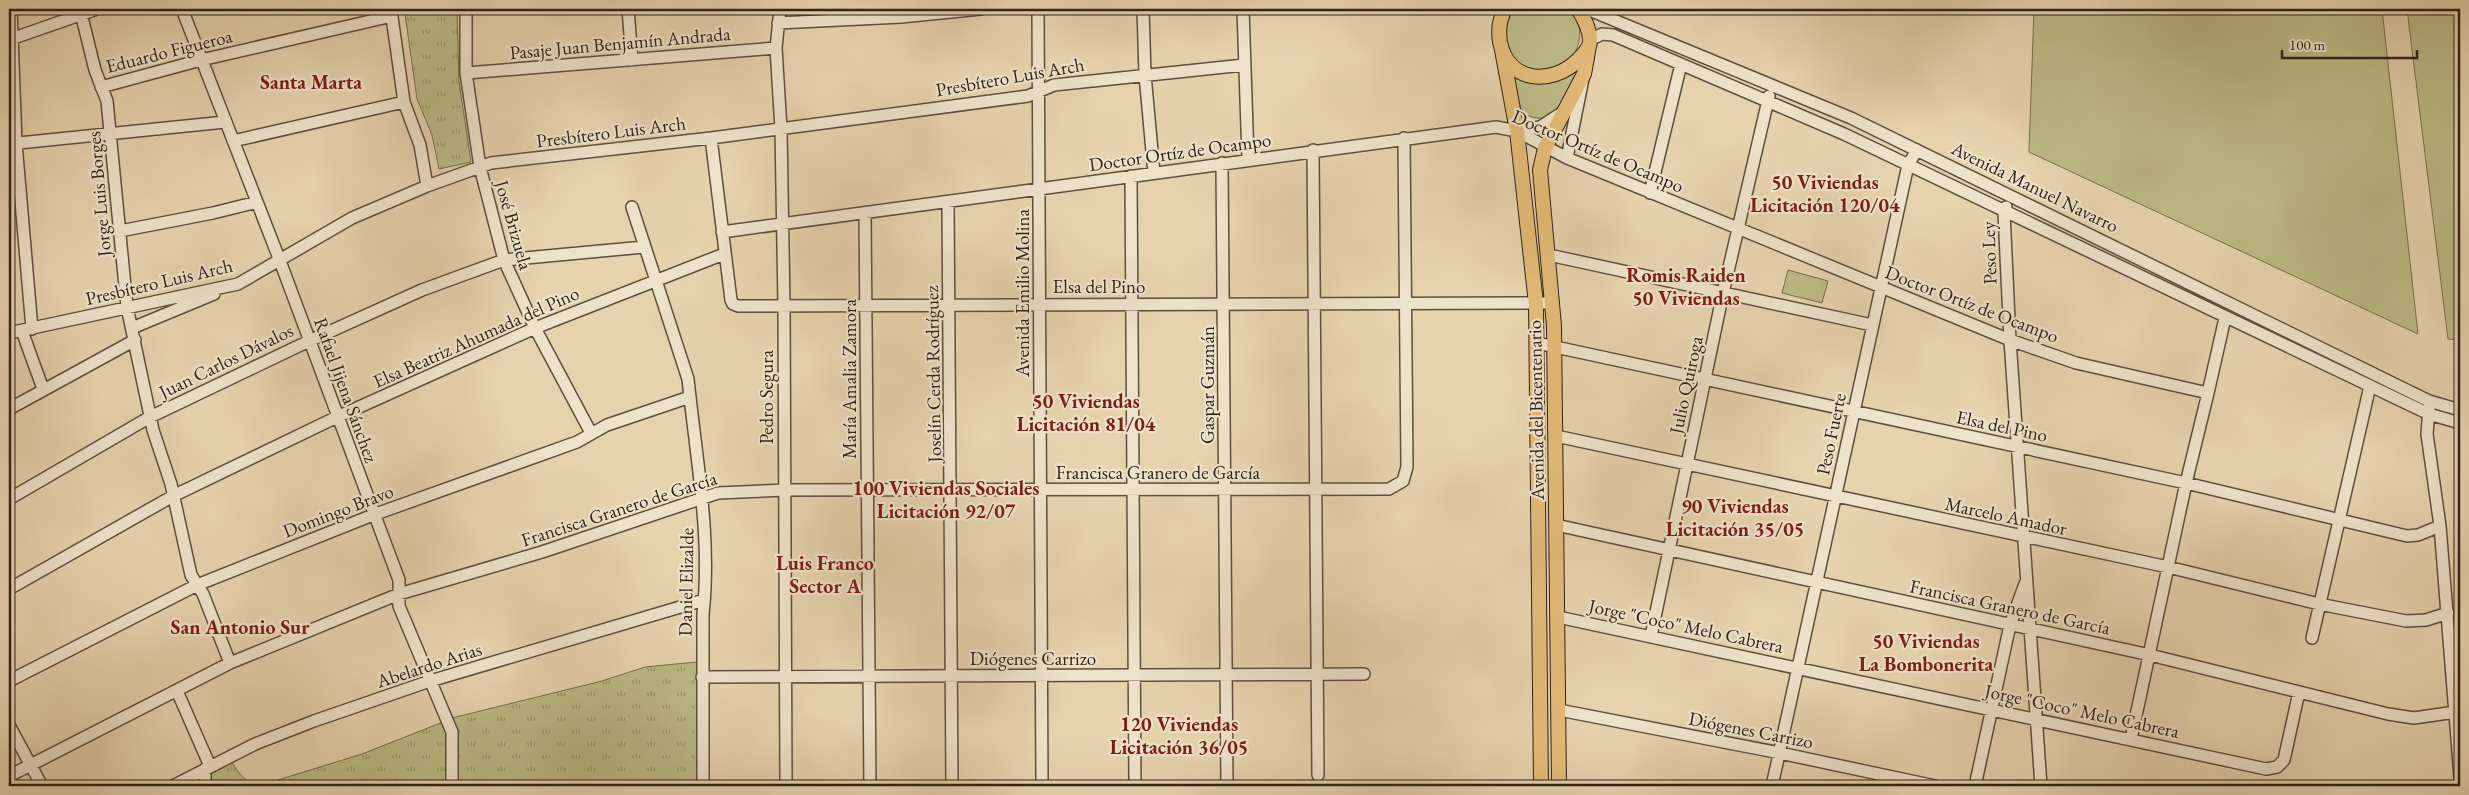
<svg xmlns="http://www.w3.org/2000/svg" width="2469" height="795" font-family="'EB Garamond',serif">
<defs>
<pattern id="park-tufts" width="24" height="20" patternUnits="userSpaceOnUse" patternTransform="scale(1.25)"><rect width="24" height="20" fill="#bcba86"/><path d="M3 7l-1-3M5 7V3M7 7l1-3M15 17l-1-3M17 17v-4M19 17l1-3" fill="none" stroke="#99976d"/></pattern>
</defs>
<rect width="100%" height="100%" fill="#e6d3ae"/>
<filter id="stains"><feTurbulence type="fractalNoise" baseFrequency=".004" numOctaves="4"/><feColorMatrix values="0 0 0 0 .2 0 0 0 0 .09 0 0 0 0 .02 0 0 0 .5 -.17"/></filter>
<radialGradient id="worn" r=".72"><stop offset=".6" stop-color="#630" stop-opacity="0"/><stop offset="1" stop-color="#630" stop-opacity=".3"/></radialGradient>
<path fill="#bcba86" stroke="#766e4f" d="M1514,9H1571C1605,59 1531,97 1508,48C1502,34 1506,21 1514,9Z
M2034,9H2382L2418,334L2029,152Z
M2407,9H2460V340L2448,339Z
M1510,69C1540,87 1549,89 1578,69C1571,86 1560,122 1536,118C1529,117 1523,113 1520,107C1514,96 1513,81 1510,69Z
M1788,270L1828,281L1822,303L1782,293Z"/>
<path fill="url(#park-tufts)" stroke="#766e4f" d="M425,9H457L459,82L471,162L439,169L432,135L417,99L405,14Z
M697,662L698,786H457L452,718L602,681L645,667Z
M443,722L447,733V786H214L209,781L211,772L231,761C240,775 247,786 265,784L362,754Z"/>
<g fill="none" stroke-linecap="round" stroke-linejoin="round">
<defs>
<path id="minor" d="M11,9L16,143L32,329
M80,9L95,70L107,101L127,307L153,430L171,484L191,575L203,594L230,663
M182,9L280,261L399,580V606L452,732V786
M466,9V73L480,167L504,260L535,328L591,433
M628,9L632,60
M780,9L776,48L781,129L784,305L786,786
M1038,9L1042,786
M1143,9L1145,75L1154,173
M1243,9L1248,159
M1587,9L1851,118L2429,401L2460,410
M391,10L404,102L420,145L427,186
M778,23L901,17L981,9
M11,39L97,9
M1590,40L1602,34L1613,35L1844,134L2429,414L2460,423
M466,73L776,48
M101,87L201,60L392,16
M1517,131L1540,127L1563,112
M711,138L731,300L733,304L738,306L1553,303
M233,141L404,102
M9,144L225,122
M1313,150L1318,775
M1567,158L1583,79
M1222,163L1227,786
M1131,176L1135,786
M1650,193L1681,64
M948,202L952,786
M632,207L688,379L690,397C698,469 711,542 703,614V786
M2006,207L2004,213L2010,340L2041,786
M865,213L870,786
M120,231L213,213L257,202
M722,232L1496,127L1517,131L1567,158L2010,340L2076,363L2208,393L2225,318
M1549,255L1872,325
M132,328L214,294
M22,331L43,389
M9,333L238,284L352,218L427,186L491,163L711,138L1028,96L1054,85L1244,65
M1537,343L2186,483L2407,536L2418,535L2440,526
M2429,408L2427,434L2440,526L2460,777
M9,409L135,340
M1556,436L2168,567L2319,604L2406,621L2426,620L2448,613
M9,499L150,417L309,341L422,290L504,260L644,247
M1556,525L2150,655L2388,714L2414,718L2455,712
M9,589L173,496L337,417L535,328L724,254
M1558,617L2266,769L2277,767L2284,760L2299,692
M1651,636L1723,293L1769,96
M2312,638L2370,386
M702,677L1364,674
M9,681L197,585L373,515L577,442L607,425L690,397
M177,691L210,766
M1559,710L1780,753L1935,786
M9,725L42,786
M2131,739L2186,483L2208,393
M9,776L230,663L399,594L542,552L718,493L784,490L1389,489L1403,481L1407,467L1404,138
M173,786L255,744L314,721L430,681L704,600
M205,786V769
M1772,786L1908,165L1917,150
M1975,786L2010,625L2025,584"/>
<path id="major" d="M1505,9C1499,20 1498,30 1500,42C1508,83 1552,86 1578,60C1583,55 1590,48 1590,41C1590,29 1584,18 1578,9
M1502,50L1517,131L1536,304L1541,786
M1559,786L1554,326L1540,170L1545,148L1584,74L1589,46"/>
</defs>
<use href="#minor" stroke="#5d4f3e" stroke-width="14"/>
<use href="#major" stroke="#2f2318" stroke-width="16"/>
<use href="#minor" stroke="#efe2ca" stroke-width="11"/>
<use href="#major" stroke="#e3ba77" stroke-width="14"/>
</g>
<g text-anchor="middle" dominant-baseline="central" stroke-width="4.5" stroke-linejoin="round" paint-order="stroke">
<g font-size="19" fill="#2f2318" stroke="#efe2ca">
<text transform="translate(620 43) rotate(-5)">Pasaje Juan Benjamín Andrada</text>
<text transform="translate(169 51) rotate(-14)">Eduardo Figueroa</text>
<text transform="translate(1010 77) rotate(-10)">Presbítero Luis Arch</text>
<text transform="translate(611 132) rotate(-7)">Presbítero Luis Arch</text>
<text transform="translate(1598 151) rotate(23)">Doctor Ortíz de Ocampo</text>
<text transform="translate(1180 152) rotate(-8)">Doctor Ortíz de Ocampo</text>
<text transform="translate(2035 187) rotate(26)">Avenida Manuel Navarro</text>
<text transform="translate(99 194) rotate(-95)">Jorge Luis Borges</text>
<text transform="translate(514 225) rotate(74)">José Brizuela</text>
<text transform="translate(1989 253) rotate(-92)">Peso Ley</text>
<text transform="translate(159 282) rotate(-13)">Presbítero Luis Arch</text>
<text x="1099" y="286">Elsa del Pino</text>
<text transform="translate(1022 293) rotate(-90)">Avenida Emilio Molina</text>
<text transform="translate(1972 304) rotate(21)">Doctor Ortíz de Ocampo</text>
<text transform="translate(476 337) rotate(-24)">Elsa Beatriz Ahumada del Pino</text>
<text transform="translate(226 361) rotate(-26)">Juan Carlos Dávalos</text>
<text transform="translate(933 374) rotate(-91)">Joselín Cerda Rodríguez</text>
<text transform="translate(849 379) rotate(-90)">María Amalia Zamora</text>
<text transform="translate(1207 385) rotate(-90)">Gaspar Guzmán</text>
<text transform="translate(1686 385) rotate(-78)">Julio Quiroga</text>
<text transform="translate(346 390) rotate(70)">Rafael Jijena Sánchez</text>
<text transform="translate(766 397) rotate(-90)">Pedro Segura</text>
<text transform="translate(1536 410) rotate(-91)">Avenida del Bicentenario</text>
<text transform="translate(2002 426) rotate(12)">Elsa del Pino</text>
<text transform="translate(1831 434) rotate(-78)">Peso Fuerte</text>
<text x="1158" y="472">Francisca Granero de García</text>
<text transform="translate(619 509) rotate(-18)">Francisca Granero de García</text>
<text transform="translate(338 511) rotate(-21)">Domingo Bravo</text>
<text transform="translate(2006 516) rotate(12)">Marcelo Amador</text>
<text transform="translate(686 582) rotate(-89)">Daniel Elizalde</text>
<text transform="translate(2010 607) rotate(12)">Francisca Granero de García</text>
<text transform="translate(1686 626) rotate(12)">Jorge "Coco" Melo Cabrera</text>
<text x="1033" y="658">Diógenes Carrizo</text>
<text transform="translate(429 665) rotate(-18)">Abelardo Arias</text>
<text transform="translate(2082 711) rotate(12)">Jorge "Coco" Melo Cabrera</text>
<text transform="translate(1751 730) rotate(11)">Diógenes Carrizo</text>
</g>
<g font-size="20" font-weight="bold" fill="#7a1f14" stroke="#efe2ca">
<text x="311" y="82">Santa Marta</text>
<text x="1825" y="182">50 Viviendas<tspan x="1825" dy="23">Licitación 120/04</tspan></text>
<text x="1686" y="275">Romis Raiden<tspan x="1686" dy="23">50 Viviendas</tspan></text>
<text x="1086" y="401">50 Viviendas<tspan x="1086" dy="23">Licitación 81/04</tspan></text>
<text x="946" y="488">100 Viviendas Sociales<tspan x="946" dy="23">Licitación 92/07</tspan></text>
<text x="1735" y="506">90 Viviendas<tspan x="1735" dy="23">Licitación 35/05</tspan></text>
<text x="825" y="563">Luis Franco<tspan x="825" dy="23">Sector A</tspan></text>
<text x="240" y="627">San Antonio Sur</text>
<text x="1926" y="641">50 Viviendas<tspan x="1926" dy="23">La Bombonerita</tspan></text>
<text x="1179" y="724">120 Viviendas<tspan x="1179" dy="23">Licitación 36/05</tspan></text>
</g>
</g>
<rect width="2469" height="795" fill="none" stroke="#e6d3ae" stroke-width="30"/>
<rect x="10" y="10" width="2449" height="775" fill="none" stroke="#2f2318" stroke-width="2.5"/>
<rect x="15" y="15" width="2439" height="765" fill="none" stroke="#2f2318"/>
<path d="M2282 50v8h135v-8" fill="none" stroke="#2f2318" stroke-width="2.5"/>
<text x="2289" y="50" font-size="15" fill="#2f2318" stroke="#efe2ca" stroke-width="4" paint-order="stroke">100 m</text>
<rect width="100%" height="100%" filter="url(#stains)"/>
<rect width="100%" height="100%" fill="url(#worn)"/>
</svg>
